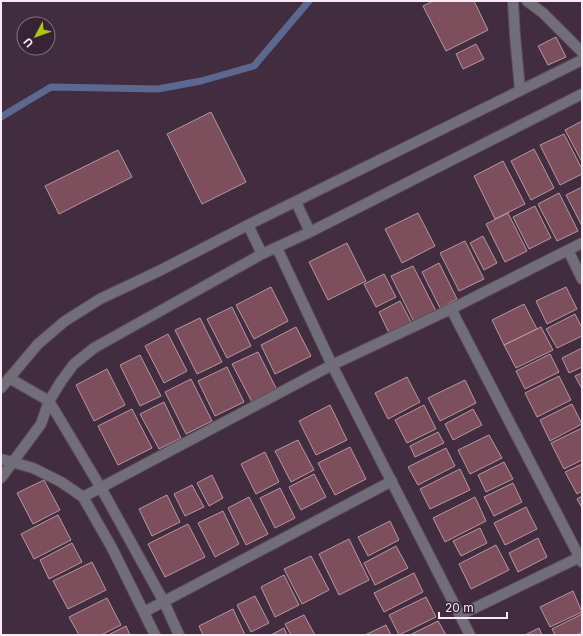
<svg xmlns="http://www.w3.org/2000/svg" width="583" height="636" font-family="Inter,sans-serif">
<rect width="100%" height="100%" fill="#412d3f"/>
<g fill="none" stroke-linecap="round" stroke-linejoin="round">
<path stroke="#5c6890" stroke-width="7" d="M1,117L51,87L158,89L201,81L254,66L309,1"/>
</g>
<path fill="#7d4f5d" stroke="#b8969f" d="M433,1H474L488,30L446,51L423,6Z
M556,37L566,57L548,65L538,46Z
M476,44L484,59L463,69L456,54Z
M211,112L246,182L202,204L167,134Z
M582,121V162L565,130Z
M564,134L582,169V174L560,185L540,145Z
M534,149L554,188L531,200L511,161Z
M118,150L132,177L59,214L45,186Z
M503,161L525,204L495,219L474,176Z
M582,187V226L566,195Z
M559,193L578,231L557,241L538,204Z
M535,206L551,238L529,249L513,217Z
M418,213L435,246L402,263L385,229Z
M508,213L527,251L505,262L486,224Z
M483,236L497,263L484,270L470,243Z
M465,241L484,279L459,291L440,253Z
M347,243L366,281L328,300L309,262Z
M439,263L457,299L440,308L422,272Z
M413,266L437,313L415,324L391,276Z
M384,274L396,297L376,307L364,284Z
M271,287L288,321L254,339L236,305Z
M566,287L577,309L547,324L536,301Z
M400,301L411,322L389,333L379,312Z
M524,304L537,329L504,345L492,320Z
M232,307L251,346L227,358L207,319Z
M575,314L582,328V336L557,348L546,329Z
M200,318L222,362L197,374L175,330Z
M296,327L311,356L275,374L261,345Z
M541,327L553,350L516,368L504,345Z
M168,334L187,371L164,383L145,346Z
M582,348V367L569,373L562,358Z
M258,352L277,390L252,402L232,364Z
M550,354L559,372L525,389L516,371Z
M140,355L161,396L140,406L120,365Z
M227,367L244,402L215,416L198,381Z
M107,369L125,405L94,421L76,385Z
M582,373V389L575,376Z
M559,376L571,400L537,417L525,393Z
M407,377L420,402L388,419L375,393Z
M191,379L212,421L186,434L165,392Z
M465,380L476,403L440,421L428,398Z
M164,402L181,438L159,449L140,414Z
M572,404L582,424L550,441L540,420Z
M330,405L347,440L316,455L299,421Z
M424,405L436,429L407,443L395,420Z
M132,409L152,448L118,465L98,426Z
M473,409L482,425L453,440L445,424Z
M582,428V460L564,469L551,443Z
M438,432L444,443L415,457L410,446Z
M489,435L502,458L470,474L458,450Z
M298,440L314,470L291,482L275,451Z
M350,447L366,479L335,495L318,463Z
M446,448L455,466L418,485L408,467Z
M265,452L279,482L256,494L241,464Z
M504,462L513,479L486,492L478,475Z
M582,464V491L577,494L565,472Z
M460,469L470,490L430,509L420,489Z
M314,474L326,497L301,510L289,487Z
M212,475L223,498L209,506L197,483Z
M44,480L60,510L33,524L17,493Z
M513,483L522,502L494,516L484,497Z
M192,485L204,507L185,516L174,494Z
M280,488L295,518L275,528L260,498Z
M167,495L180,522L152,536L139,509Z
M582,496V508L577,499Z
M249,497L268,534L246,545L228,508Z
M475,497L486,521L445,542L433,518Z
M526,507L537,529L505,545L494,523Z
M223,511L239,544L215,557L198,523Z
M58,515L71,540L34,559L21,534Z
M390,521L399,540L368,556L358,537Z
M188,524L205,557L165,577L148,544Z
M480,528L487,543L461,556L453,541Z
M538,538L547,557L518,572L509,553Z
M349,539L369,580L339,595L319,554Z
M72,543L82,562L49,579L40,560Z
M496,545L509,570L471,589L459,564Z
M396,546L408,568L375,585L364,563Z
M311,556L329,590L302,604L284,569Z
M92,562L106,590L68,609L53,581Z
M414,573L423,592L384,612L374,593Z
M284,575L299,605L275,617L261,587Z
M573,591L582,612L550,627L540,607Z
M255,596L269,623L251,632L237,605Z
M426,597L436,617L399,635L389,615Z
M107,598L121,625L101,635H79L69,617Z
M233,609L245,635H203L199,626Z
M582,614V632L576,635H555L552,629Z
M304,615L315,635H291L285,624Z
M438,621L446,635H410Z
M386,625L391,635H365Z
M126,626L130,635H108Z
M284,628L287,635H271Z
M539,628L542,635H525Z"/>
<g fill="none" stroke-linecap="round" stroke-linejoin="round">
<defs>
<path id="minor" d="M513,1L515,35L520,90
M527,1L543,13L582,52
M296,202L310,232
M248,225L262,254
M277,248L332,365L470,635
M568,250L582,279
M451,309L582,562
M9,378L49,401L101,488L164,602L179,635
M1,388L38,344L65,321L100,299L159,271L248,225L582,60
M1,459L33,468L61,482L83,497L112,548L155,635
M1,478L41,424L49,401L62,380L74,364L94,348L262,254L310,232L582,94
M83,497L332,365L451,309L582,243
M144,612L392,481
M460,615L580,557"/>
</defs>
<use href="#minor" stroke="#5e4b5c" stroke-width="12"/>
<use href="#minor" stroke="#716d79" stroke-width="10"/>
</g>
<rect width="583" height="636" fill="none" stroke="#f7eaf5" stroke-width="4"/>
<g transform="translate(36 36) rotate(229)"><circle r="19" fill="#372335" stroke="#847382"/>
<path d="M0-3L7 15L0 10L-7 15Z" fill="#aac717"/>
<text y="-6" font-size="11" font-weight="bold" text-anchor="middle" fill="#f7eaf5">U</text>
</g>
<path d="M439 612v6h68v-6" fill="none" stroke="#f7eaf5" stroke-width="2"/>
<text x="445" y="612" font-size="12" fill="#f7eaf5" stroke="#372335" stroke-width="3" paint-order="stroke">20 m</text>
</svg>
